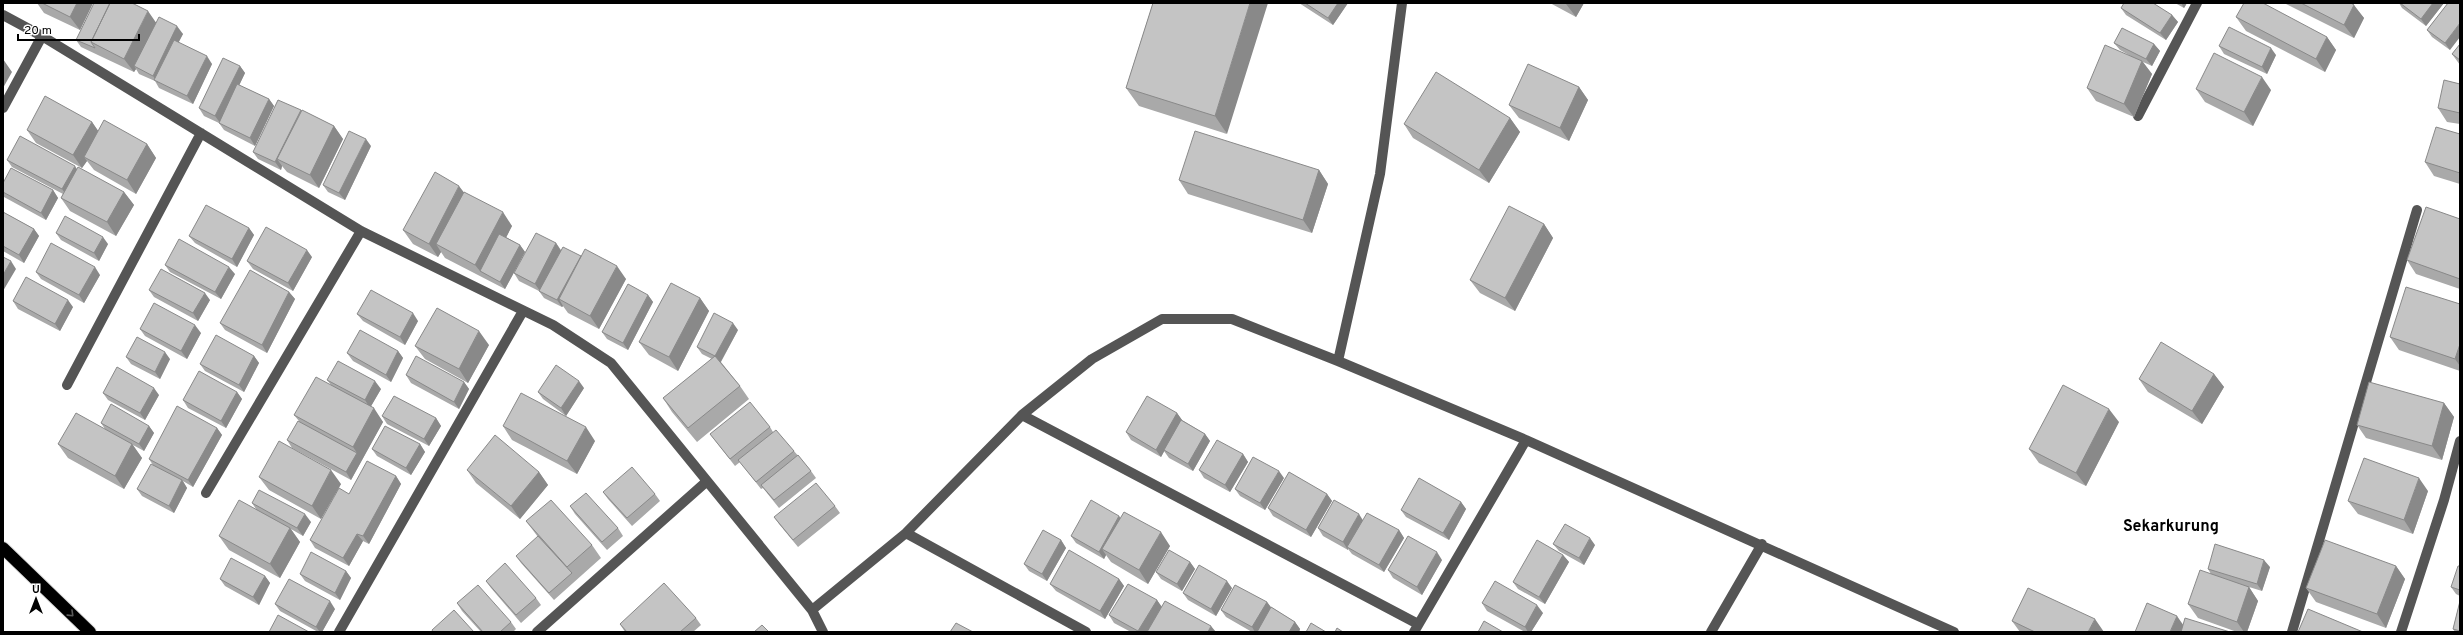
<svg xmlns="http://www.w3.org/2000/svg" width="2463" height="635" font-family="Overpass,sans-serif">
<rect width="100%" height="100%" fill="#fff"/>
<g fill="none" stroke-linecap="round" stroke-linejoin="round">
<defs>
<path id="highway" d="M3,548L90,632"/>
</defs>
<use href="#highway" stroke="#dbdbdb" stroke-width="14"/>
<path stroke="#555" stroke-width="10" d="M3,15L42,36L361,231L553,325L611,363L812,610L823,632
M3,108L42,36
M2138,116L2197,3
M1338,361L1380,174L1402,3
M67,385L201,133
M1022,415L1418,624
M206,493L361,231
M906,533L1086,632
M812,610L906,533L1022,415L1092,359L1162,319H1232L1338,361L1526,440L1954,632
M339,632L523,311
M537,632L706,482
M1414,632L1526,440
M1711,632L1762,544
M2292,632L2417,210
M2401,632L2444,500L2460,441"/>
<use href="#highway" stroke="#000" stroke-width="12"/>
</g>
<path fill="#a9a9a9" d="M37,3H93L80,30L44,13Z
M1153,3L1227,134L1139,106L1126,88Z
M1299,3H1348L1333,25Z
M1550,3H1584L1576,17Z
M2175,3H2187L2184,8Z
M2284,3H2351L2364,18L2354,38Z
M2399,3H2444L2426,26L2402,8Z
M2448,3L2450,50L2432,37L2427,30Z
M2121,8L2172,15L2178,22L2166,40L2126,15Z
M2236,17L2327,37L2336,50L2325,72L2246,31Z
M156,22L183,34L178,42L212,64L193,104L159,88L155,81L139,74L136,69L134,72L100,56L81,47L76,40Z
M2114,43L2154,44L2160,51L2152,66L2143,62L2152,74L2134,117L2096,101L2087,88L2134,58L2120,50Z
M2460,44V65L2452,54Z
M2219,46L2276,55L2267,74L2224,54Z
M240,66L245,73L239,85L269,99L274,106L255,146L224,130L219,123L204,116L199,108Z
M2460,84V124L2447,122L2438,108Z
M1579,87L1588,100L1569,141L1519,118L1509,105Z
M2196,89L2271,90L2253,126L2205,102Z
M301,110L334,126L343,139L319,188L287,172L282,166L281,170L258,159L253,152Z
M1510,118L1520,132L1489,183L1413,138L1404,124Z
M92,122L98,131L147,144L156,158L136,194L94,170L87,161L82,168L36,143L27,130Z
M2460,134V184L2434,176L2425,162Z
M371,146L345,200L328,192L323,185Z
M7,160L77,170L124,192L134,205L116,236L70,211L61,198L63,194L12,167Z
M1319,170L1328,184L1312,233L1188,194L1179,180Z
M3,183L53,190L58,198L46,220L4,197L3,195Z
M464,192L512,226L506,237L520,245L525,252L505,289L445,258L441,252L438,257L413,244L403,230Z
M3,212L34,229L39,236L24,263L3,251Z
M2460,219V289L2416,274L2407,260Z
M1544,224L1553,238L1515,311L1480,293L1470,280Z
M249,228L254,235L237,267L195,243L189,236Z
M56,233L108,244L99,261L61,240Z
M556,243L561,250L581,256L626,279L599,329L568,313L563,306L562,307L544,298L539,291L519,281L514,273Z
M312,257L293,291L253,269L247,261Z
M165,265L235,274L221,299L170,272Z
M36,272L100,275L84,303L41,279Z
M149,290L210,300L198,321L154,297Z
M289,292L295,299L267,353L225,330L220,323Z
M648,295L653,302L628,350L607,339L602,332Z
M700,298L709,311L678,371L649,355L639,342Z
M13,301L73,307L60,331L18,309Z
M2460,304V371L2399,350L2390,337Z
M357,314L418,321L405,345L363,321Z
M140,329L201,333L187,359L145,336Z
M738,330L721,362L740,386L749,399L697,442L672,412L663,398L712,359L702,354L697,347Z
M489,345L468,383L425,359L415,346Z
M398,351L403,358L391,382L353,361L347,353Z
M254,356L259,363L244,392L205,371L200,364Z
M126,357L170,359L160,379L131,364Z
M2214,374L2224,387L2202,424L2148,392L2139,379Z
M406,375L464,382L469,389L459,409L411,383Z
M327,380L381,389L371,406L383,422L351,480L292,448L287,440L299,421L294,415L331,385Z
M584,388L566,416L543,399L538,392Z
M237,392L242,399L226,428L188,408L183,400Z
M103,393L159,395L145,420L108,400Z
M2444,403L2454,417L2442,460L2366,438L2357,425Z
M1177,413L1182,420L1205,434L1210,441L1193,471L1169,458L1164,451L1161,457L1131,440L1126,432Z
M382,416L436,418L441,426L429,446L387,424Z
M2119,422L2086,486L2039,463L2029,449Z
M101,423L149,426L154,433L144,451L133,445L142,458L124,489L68,458L58,444L105,429Z
M503,426L595,441L577,474L512,440Z
M770,427L773,432L794,451L811,471L816,478L779,508L763,488L761,489L740,462L735,466L710,434Z
M217,428L222,435L193,487L183,481L187,488L174,513L142,496L137,489L153,465L149,459Z
M420,444L425,452L411,475L377,456L372,449Z
M1243,454L1248,462L1230,492L1204,478L1199,470Z
M467,470L539,472L548,485L520,519L476,483Z
M396,476L401,484L369,544L363,541L349,566L315,548L310,540L349,494Z
M259,477L341,484L321,519L269,490Z
M1284,478L1265,510L1240,496L1235,489Z
M2428,491L2413,534L2358,514L2348,501Z
M603,492L655,494L660,501L632,526L608,499Z
M1327,494L1332,501L1311,537L1273,516L1268,508Z
M1461,502L1466,509L1449,540L1406,517L1401,510Z
M252,503L311,522L303,536L291,529L300,542L280,578L229,550L219,536L256,509Z
M570,506L618,528L623,536L607,550L575,514Z
M835,506L840,513L798,547L779,524L774,517Z
M1119,516L1120,518L1170,546L1148,584L1111,562L1106,555L1104,559L1076,543L1071,536Z
M526,521L592,545L601,558L554,600L521,563L516,556L538,537Z
M1363,521L1399,530L1404,538L1384,572L1352,554L1348,549V550L1323,536L1318,528Z
M1061,540L1066,548L1047,581L1029,571L1024,564Z
M1553,544L1595,545L1584,565L1559,551Z
M1563,555L1569,562L1545,604L1518,589L1513,582Z
M1442,560L1422,595L1393,578L1388,570Z
M1190,562L1195,569L1182,591L1161,579L1156,572Z
M2396,566L2405,579L2386,628L2316,602L2306,588Z
M2460,566V596L2456,594L2451,587Z
M2270,567L2262,591L2249,587L2258,601L2247,632H2237L2198,618L2188,604L2211,574L2208,569Z
M346,571L351,578L340,600L305,581L300,574Z
M265,576L270,583L259,605L225,586L220,579Z
M1119,579L1124,586L1105,619L1056,591L1050,584Z
M486,581L536,598L541,605L521,623L491,588Z
M1232,588L1216,616L1188,600L1183,593Z
M1157,600L1161,607L1216,632H1131L1114,623L1109,615Z
M2460,601V632H2455L2453,629Z
M1267,602L1271,607L1295,622L1300,629L1299,632H1252L1226,617L1221,610Z
M457,603L511,622L516,629L513,632H481L462,611Z
M1482,603L1543,613L1531,632H1525L1487,611Z
M275,604L335,609L322,632H318L280,611Z
M696,618L701,625L693,632H625L620,624Z
M2012,621L2104,632H2020Z"/>
<path fill="#898989" d="M77,3H93L80,30L70,17Z
M1250,3H1268L1227,134L1215,116Z
M1338,3H1348L1333,25L1328,18Z
M1567,3H1584L1576,17L1566,4Z
M2181,3H2187L2184,8Z
M2433,3H2444L2426,26L2421,19Z
M2354,5L2364,18L2354,38L2344,25Z
M148,11L157,24L134,66L136,69L134,72L124,59Z
M2172,15L2178,22L2166,40L2160,33Z
M2460,23V37L2450,50L2445,43Z
M177,26L183,34L158,83L153,76Z
M2327,37L2336,50L2325,72L2316,59Z
M2154,44L2160,51L2152,66L2146,59Z
M2271,48L2276,55L2267,74L2262,67Z
M207,56L212,64L193,104L187,96Z
M3,59L12,72L3,88Z
M2142,61L2152,74L2134,117L2124,104Z
M240,66L245,73L221,124L215,116Z
M2262,77L2271,90L2253,126L2244,112Z
M1579,87L1588,100L1569,141L1560,128Z
M269,99L274,106L255,146L250,138Z
M301,110L277,159L282,166L281,170L275,162Z
M1510,118L1520,132L1489,183L1479,170Z
M92,122L101,135L84,157L87,161L82,168L73,155Z
M334,126L343,139L319,188L310,175Z
M366,139L371,146L345,200L339,193Z
M147,144L156,158L136,194L127,180Z
M75,166L80,174L67,196L62,189Z
M1319,170L1328,184L1312,233L1303,220Z
M459,186L469,199L436,244L441,252L438,257L429,244Z
M53,190L58,198L46,220L41,213Z
M124,192L134,205L116,236L107,222Z
M503,212L512,226L487,275L480,271L475,265Z
M1544,224L1553,238L1515,311L1505,298Z
M249,228L254,235L237,267L232,259Z
M34,229L39,236L24,263L19,255Z
M103,237L108,244L99,261L94,253Z
M556,243L561,251L540,291L535,284Z
M520,245L525,252L505,289L500,282Z
M307,250L312,257L293,291L288,283Z
M581,256L559,299L563,306L562,307L557,300Z
M11,261L16,269L3,291V275Z
M617,266L626,279L599,329L590,316Z
M95,267L100,275L84,303L79,295Z
M229,267L235,274L221,299L215,292Z
M289,292L295,299L267,353L262,345Z
M205,293L210,300L198,321L193,313Z
M648,295L653,302L628,350L623,343Z
M700,298L709,311L678,371L669,357Z
M68,300L73,307L60,331L55,324Z
M413,313L418,321L405,345L400,337Z
M733,323L738,330L720,363L715,356Z
M195,325L201,333L187,359L181,351Z
M479,331L489,345L468,383L459,369Z
M2460,344V366L2455,359Z
M398,351L403,358L391,382L386,375Z
M165,352L170,359L160,379L155,372Z
M254,356L259,363L244,392L239,385Z
M2214,374L2224,387L2202,424L2192,411Z
M375,381L381,389L370,408L365,400Z
M579,381L584,388L566,416L561,408Z
M464,382L469,389L459,409L454,402Z
M154,388L159,395L145,420L140,413Z
M237,392L242,399L226,428L221,421Z
M2444,403L2454,417L2442,460L2432,446Z
M374,408L383,422L351,480L346,472L357,453L353,447Z
M2109,409L2119,422L2086,486L2076,473Z
M1177,413L1182,420L1161,457L1156,450Z
M436,418L441,426L429,446L424,439Z
M149,426L154,433L144,451L139,444Z
M586,427L595,441L577,474L567,461Z
M217,428L222,435L193,487L188,480Z
M1205,434L1210,441L1193,471L1188,464Z
M132,444L142,458L124,489L115,476Z
M420,444L425,452L411,475L406,468Z
M1243,454L1248,462L1230,492L1225,485Z
M331,470L341,484L321,519L312,506Z
M1279,471L1284,478L1265,510L1260,503Z
M539,472L548,485L520,519L511,506Z
M396,476L401,484L369,544L363,536Z
M2419,478L2428,491L2413,534L2404,520Z
M182,480L187,488L174,513L169,506Z
M1327,494L1332,501L1311,537L1306,530Z
M1461,502L1466,509L1449,540L1443,533Z
M305,514L311,522L303,536L297,528Z
M1359,514L1364,522L1347,547L1348,549V550L1343,542Z
M1119,516L1124,524L1102,549L1106,555L1104,559L1099,552Z
M290,528L300,542L280,578L270,564Z
M1399,530L1404,538L1384,572L1379,565Z
M1161,532L1170,546L1148,584L1139,570Z
M357,534L363,541L349,566L343,558Z
M1590,538L1595,545L1584,565L1579,558Z
M1061,540L1066,548L1047,581L1042,574Z
M1437,552L1442,560L1422,595L1417,587Z
M1563,555L1569,562L1545,604L1539,597Z
M2264,560L2270,567L2262,591L2257,584Z
M1190,562L1195,569L1182,591L1177,584Z
M2396,566L2405,579L2386,628L2377,614Z
M346,571L351,578L340,600L335,593Z
M265,576L270,583L259,605L253,597Z
M1119,579L1124,586L1105,619L1100,611Z
M1227,581L1232,588L1216,616L1211,609Z
M2249,587L2258,601L2247,632H2244L2237,622Z
M1157,600L1162,607L1147,632H1138V631Z
M330,601L335,609L322,632H320L316,627Z
M1267,602L1272,609L1259,632H1255L1252,627Z
M1537,605L1543,613L1531,632H1528L1525,627Z
M2177,616L2186,629L2185,632H2170Z
M2095,619L2104,632H2088Z
M1295,622L1300,629L1299,632H1289Z
M1211,626L1216,632H1208Z"/>
<path fill="#c4c4c4" stroke="#898989" d="M42,3H77L70,17Z
M94,3H110L91,42L95,48L76,40Z
M110,3H132L148,11L124,59L91,42Z
M1153,3H1250L1215,116L1126,88Z
M1305,3H1338L1328,18Z
M2124,3H2153L2172,15L2160,33L2121,8Z
M2244,3H2263L2327,37L2316,59L2236,17Z
M2301,3H2351L2354,5L2344,25Z
M2400,3H2433L2421,19Z
M2448,3H2460V23L2445,43L2427,30Z
M159,17L177,26L153,76L134,66Z
M2229,27L2271,48L2262,67L2219,46Z
M2122,28L2154,44L2146,59L2114,43Z
M174,40L207,56L187,96L154,80Z
M2460,44V60L2452,54Z
M2105,45L2142,61L2124,104L2087,88Z
M2214,53L2262,77L2244,112L2196,89Z
M223,58L240,66L215,116L199,108Z
M1528,64L1579,87L1560,128L1509,105Z
M1436,72L1510,118L1479,170L1404,124Z
M2444,80L2460,84V113L2438,108Z
M237,84L269,99L250,138L219,123Z
M45,96L92,122L73,155L27,130Z
M278,100L301,110L275,162L253,152Z
M302,110L334,126L310,175L277,159Z
M104,120L147,144L127,180L84,157Z
M2436,127L2460,134V173L2425,162Z
M349,131L366,139L339,193L323,185Z
M1195,131L1319,170L1303,220L1179,180Z
M20,136L75,166L62,189L7,160Z
M78,167L124,192L107,222L61,198Z
M11,168L53,190L41,213L3,192V183Z
M435,172L459,186L429,244L403,230Z
M464,192L503,212L475,265L436,244Z
M206,205L249,228L232,259L189,236Z
M1509,206L1544,224L1505,298L1470,280Z
M2426,207L2460,219V279L2407,260Z
M3,212L34,229L19,255L3,246Z
M65,216L103,237L94,253L56,233Z
M266,227L307,250L288,283L247,261Z
M536,233L556,243L535,284L514,273Z
M499,234L520,245L500,282L480,271Z
M179,239L229,267L215,292L165,265Z
M51,243L95,267L79,295L36,272Z
M563,247L581,256L557,300L539,291Z
M585,249L617,266L590,316L559,299Z
M3,257L11,261L3,275Z
M161,269L205,293L193,313L149,290Z
M250,270L289,292L262,345L220,323Z
M26,277L68,300L55,324L13,301Z
M671,283L700,298L669,357L639,342Z
M628,284L648,295L623,343L602,332Z
M2406,287L2460,304V344L2455,359L2390,337Z
M371,290L413,313L400,337L357,314Z
M154,303L195,325L181,351L140,329Z
M437,308L479,331L459,369L415,346Z
M714,313L733,323L715,356L697,347Z
M360,330L398,351L386,375L347,353Z
M216,335L254,356L239,385L200,364Z
M137,337L165,352L155,372L126,357Z
M2161,342L2214,374L2192,411L2139,379Z
M416,356L464,382L454,402L406,375Z
M715,356L740,386L688,428L663,398Z
M338,361L375,381L365,400L327,380Z
M556,365L579,381L561,408L538,392Z
M117,367L154,388L140,413L103,393Z
M199,371L237,392L221,421L183,400Z
M316,377L374,408L353,447L294,415Z
M2369,382L2444,403L2432,446L2357,425Z
M2063,385L2109,409L2076,473L2029,449Z
M521,393L586,427L567,461L503,426Z
M394,396L436,418L424,439L382,416Z
M1147,396L1177,413L1156,450L1126,432Z
M750,402L770,427L730,459L710,434Z
M111,404L149,426L139,444L101,423Z
M177,406L217,428L188,480L149,459Z
M76,413L132,444L115,476L58,444Z
M1181,420L1205,434L1188,464L1164,450Z
M298,421L357,453L346,472L287,440Z
M385,426L420,444L406,468L372,449Z
M776,430L794,451L756,482L738,460Z
M495,435L539,472L511,506L467,470Z
M1217,440L1243,454L1225,485L1199,470Z
M279,441L331,470L312,506L259,477Z
M798,455L811,471L774,500L761,485Z
M1253,457L1279,471L1260,503L1235,489Z
M2364,458L2419,478L2404,520L2348,501Z
M367,461L396,476L363,536L357,534L343,558L310,540L339,488L349,494Z
M151,464L182,480L169,506L137,489Z
M632,467L655,494L627,518L603,492Z
M1289,472L1327,494L1306,530L1268,508Z
M1419,478L1461,502L1443,533L1401,510Z
M816,483L835,506L793,540L774,517Z
M259,490L305,514L297,528L252,503Z
M586,493L618,528L602,542L570,506Z
M239,500L290,528L270,564L219,536Z
M551,500L592,545L567,567L526,521Z
M1091,500L1119,516L1099,552L1071,536Z
M1334,500L1359,514L1343,542L1318,528Z
M1124,512L1161,532L1139,570L1102,549Z
M1367,513L1399,530L1379,565L1347,547Z
M1565,524L1590,538L1579,558L1553,544Z
M1043,530L1061,540L1042,574L1024,564Z
M538,536L572,573L549,593L516,556Z
M1408,536L1437,552L1417,587L1388,570Z
M1537,540L1563,555L1539,597L1513,582Z
M2325,540L2396,566L2377,614L2306,588Z
M2215,544L2264,560L2257,584L2208,569Z
M1069,550L1119,579L1100,611L1050,584Z
M1169,550L1190,562L1177,584L1156,572Z
M311,552L346,571L335,593L300,574Z
M231,558L265,576L253,597L220,579Z
M505,563L536,598L516,615L486,581Z
M1199,565L1227,581L1211,609L1183,593Z
M2458,566H2460V590L2451,587Z
M2200,570L2249,587L2237,622L2188,604Z
M289,579L330,601L316,627L275,604Z
M1495,581L1537,605L1525,627L1482,603Z
M664,583L696,618L680,632H627L620,624Z
M1128,584L1157,600L1138,631L1109,615Z
M478,585L511,622L500,632H483L457,603Z
M1235,585L1267,602L1252,627L1221,610Z
M2028,588L2095,619L2088,632H2035L2012,621Z
M1165,601L1211,626L1208,632H1147Z
M2460,601V631L2453,629Z
M2147,603L2177,616L2170,632H2135Z
M1271,607L1295,622L1289,632H1257Z
M2308,609L2363,632H2298Z
M454,610L474,632H433L432,630Z
M278,615L309,632H269Z
M2185,618L2230,632H2181Z
M1484,621L1503,632H1478Z
M956,623L973,632H950Z
M1311,623L1326,632H1306Z
M762,625L769,632H754Z
M1337,628L1343,632H1335Z"/>
<defs><path id="oneway-chevron" d="M-2-3.5L2.5 0L-2 3.5" fill="none" stroke-width="1.6" stroke-linecap="round" stroke-linejoin="round"/></defs>
<use stroke="#595959" href="#oneway-chevron" transform="translate(71 614) rotate(44)"/>
<g text-anchor="middle" dominant-baseline="central" stroke-width="4" stroke-linejoin="round" paint-order="stroke">
<g font-size="16" font-weight="bold" fill="#000" stroke="#fff">
<text x="2171" y="527">Sekarkurung</text>
</g>
</g>
<rect width="2463" height="635" fill="none" stroke="#000000" stroke-width="8"/>
<g transform="translate(36 599)" stroke="#ffffff" stroke-width="3" paint-order="stroke">
<path d="M0-3L7 15L0 10L-7 15Z" fill="#000000"/>
<text y="-6" font-size="11" font-weight="bold" text-anchor="middle" fill="#000000">U</text>
</g>
<path d="M18 34v6h121v-6" fill="none" stroke="#000000" stroke-width="2"/>
<text x="24" y="34" font-size="12" fill="#000000" stroke="#ffffff" stroke-width="3" paint-order="stroke">20 m</text>
</svg>
